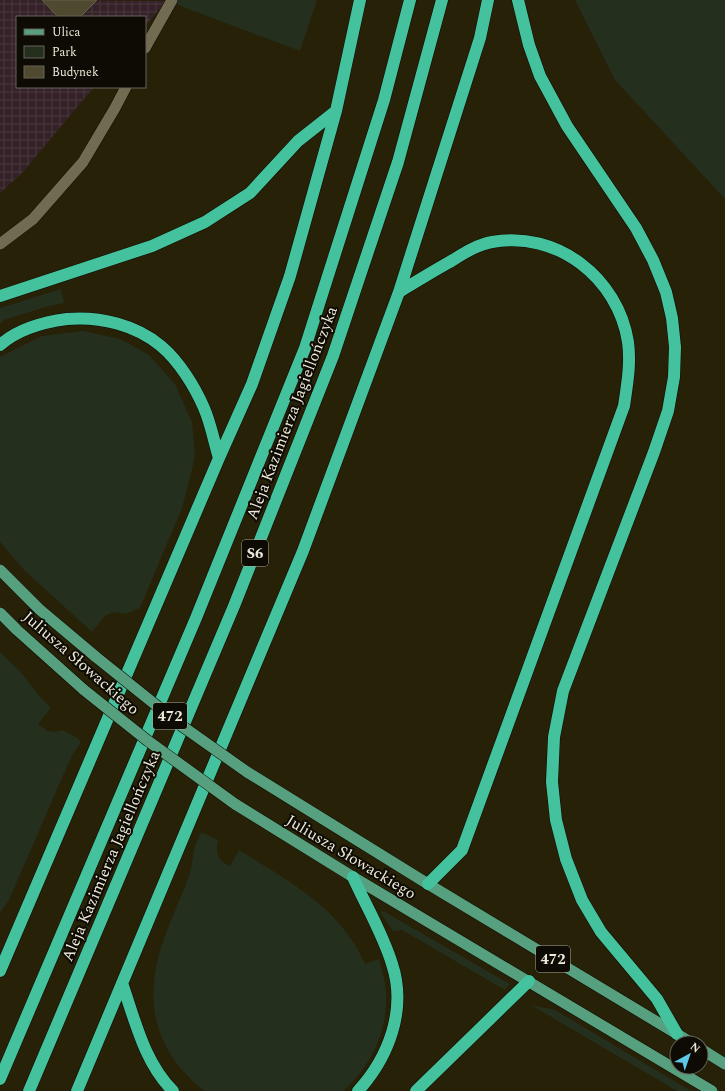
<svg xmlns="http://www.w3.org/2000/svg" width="725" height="1091" font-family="Spectral,serif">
<defs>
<pattern id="industrial-grid" width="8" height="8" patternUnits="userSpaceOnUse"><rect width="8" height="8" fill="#352229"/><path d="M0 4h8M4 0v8" fill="none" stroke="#49383d"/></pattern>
</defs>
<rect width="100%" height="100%" fill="#272108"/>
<path fill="url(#industrial-grid)" d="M0,0L166,1L145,26V17H17V87H94L22,173L0,193Z"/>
<path fill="#252f1d" d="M165,0H317L300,51Z
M575,0H725V199L615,80Z
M61,289L64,303L49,306L4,320L0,324V308Z
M83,331L120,339L149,355L175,384L192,422L195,456L190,478L182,508L140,608L126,614L114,612L106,615L92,632L25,571L0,542V357L42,336Z
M0,652L20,671L41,698L51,708L38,724L48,731L55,732L62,730L78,738L81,742L73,754L65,771L9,900L0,913Z
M201,832L218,840C215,853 218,861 230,866L239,850C288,881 341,908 365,964L379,959C382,971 386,983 386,995C388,1031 370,1068 343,1091H205C165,1062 146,1017 156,968C162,936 178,906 189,876C193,866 192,856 195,846C197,842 199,837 201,832Z
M383,911L510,984L505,990L402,930L393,931L380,912Z
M531,1005L555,1010L691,1091H677Z"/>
<path fill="#4f4930" stroke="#666046" d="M42,0H97L80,17H58Z"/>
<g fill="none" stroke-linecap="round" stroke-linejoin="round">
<defs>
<path id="service" d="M145,48L172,0
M0,244L33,219L83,162L115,108L126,87"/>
<path id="primary" d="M0,570L39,609L96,657
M0,613L17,630L84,690
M247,772L428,884L692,1043
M235,804L353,877L712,1091
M701,1049L725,1064"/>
<path id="motorway" d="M518,0L529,45L540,76L567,126L636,228L653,260L666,292L672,318L675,347L674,377L668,411L654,452L563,691L554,737L552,782L556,820L566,859L582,900L601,932L657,999L677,1034
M399,292C414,283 430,273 446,264C460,256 475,245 492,242C557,230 618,278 628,342C631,364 627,385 624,406L462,850L428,884
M0,296L152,246L205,222L250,193L298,141L336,111
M0,345C18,329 44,322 67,319C100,316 136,325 161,346C179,361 195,387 204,408C211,424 214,442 219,458
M353,877C366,906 383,934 392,964C407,1009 389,1057 358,1091
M0,971L219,458L252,384L290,276L336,111L360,0
M122,983C135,1020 144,1062 173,1091
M0,1079L196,618L305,348L384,100L410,0
M29,1091L234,606L333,356L398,162L442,0
M77,1091L303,551L399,292L480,38L488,0
M416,1091L529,981"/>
</defs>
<use href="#service" stroke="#100a00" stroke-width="12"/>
<use href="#primary" stroke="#100a00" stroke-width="12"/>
<use href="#motorway" stroke="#100a00" stroke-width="13"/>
<use href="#service" stroke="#716b51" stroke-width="11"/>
<use href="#primary" stroke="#569f7f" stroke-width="11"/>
<use href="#motorway" stroke="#44c29e" stroke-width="12"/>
<defs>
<path id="primary-bridge" d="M96,657L182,726L247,772
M84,690L148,741L235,804"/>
</defs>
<use href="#primary-bridge" stroke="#100a00" stroke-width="12" stroke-linecap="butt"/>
<use href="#primary-bridge" stroke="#569f7f" stroke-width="11"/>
</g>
<g text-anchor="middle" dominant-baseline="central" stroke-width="4" stroke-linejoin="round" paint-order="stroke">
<g fill="#0d0b03" stroke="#aaa79a" stroke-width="1">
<rect x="242" y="540" width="26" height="26" rx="3"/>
<rect x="153" y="703" width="34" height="26" rx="3"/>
<rect x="536" y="946" width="34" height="26" rx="3"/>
</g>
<g font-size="15" font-weight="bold" fill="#eeeadb">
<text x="255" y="553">S6</text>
<text x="170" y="716">472</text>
<text x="553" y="959">472</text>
</g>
<g font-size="16" fill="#eeeadb" stroke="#0d0b03">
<text transform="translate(292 413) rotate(-69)">Aleja Kazimierza Jagiellończyka</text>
<text transform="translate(81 663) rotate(41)">Juliusza Słowackiego</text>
<text transform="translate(111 856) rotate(-67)">Aleja Kazimierza Jagiellończyka</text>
<text transform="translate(351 857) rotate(31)">Juliusza Słowackiego</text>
</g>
</g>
<rect x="16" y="16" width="130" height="72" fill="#0d0b03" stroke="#676459"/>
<rect x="24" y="29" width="20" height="6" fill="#569f7f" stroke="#676459"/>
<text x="52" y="36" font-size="12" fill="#eeeadb">Ulica</text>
<rect x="24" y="46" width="20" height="12" fill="#252f1d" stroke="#676459"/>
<text x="52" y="56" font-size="12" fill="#eeeadb">Park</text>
<rect x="24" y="66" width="20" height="12" fill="#4f4930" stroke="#676459"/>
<text x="52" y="76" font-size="12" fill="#eeeadb">Budynek</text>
<g transform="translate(689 1055) rotate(40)"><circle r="19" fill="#0d0b03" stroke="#676459"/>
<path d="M0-3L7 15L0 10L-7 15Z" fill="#5cc7e7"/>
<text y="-6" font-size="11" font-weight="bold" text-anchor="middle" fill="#eeeadb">N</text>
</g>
</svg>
